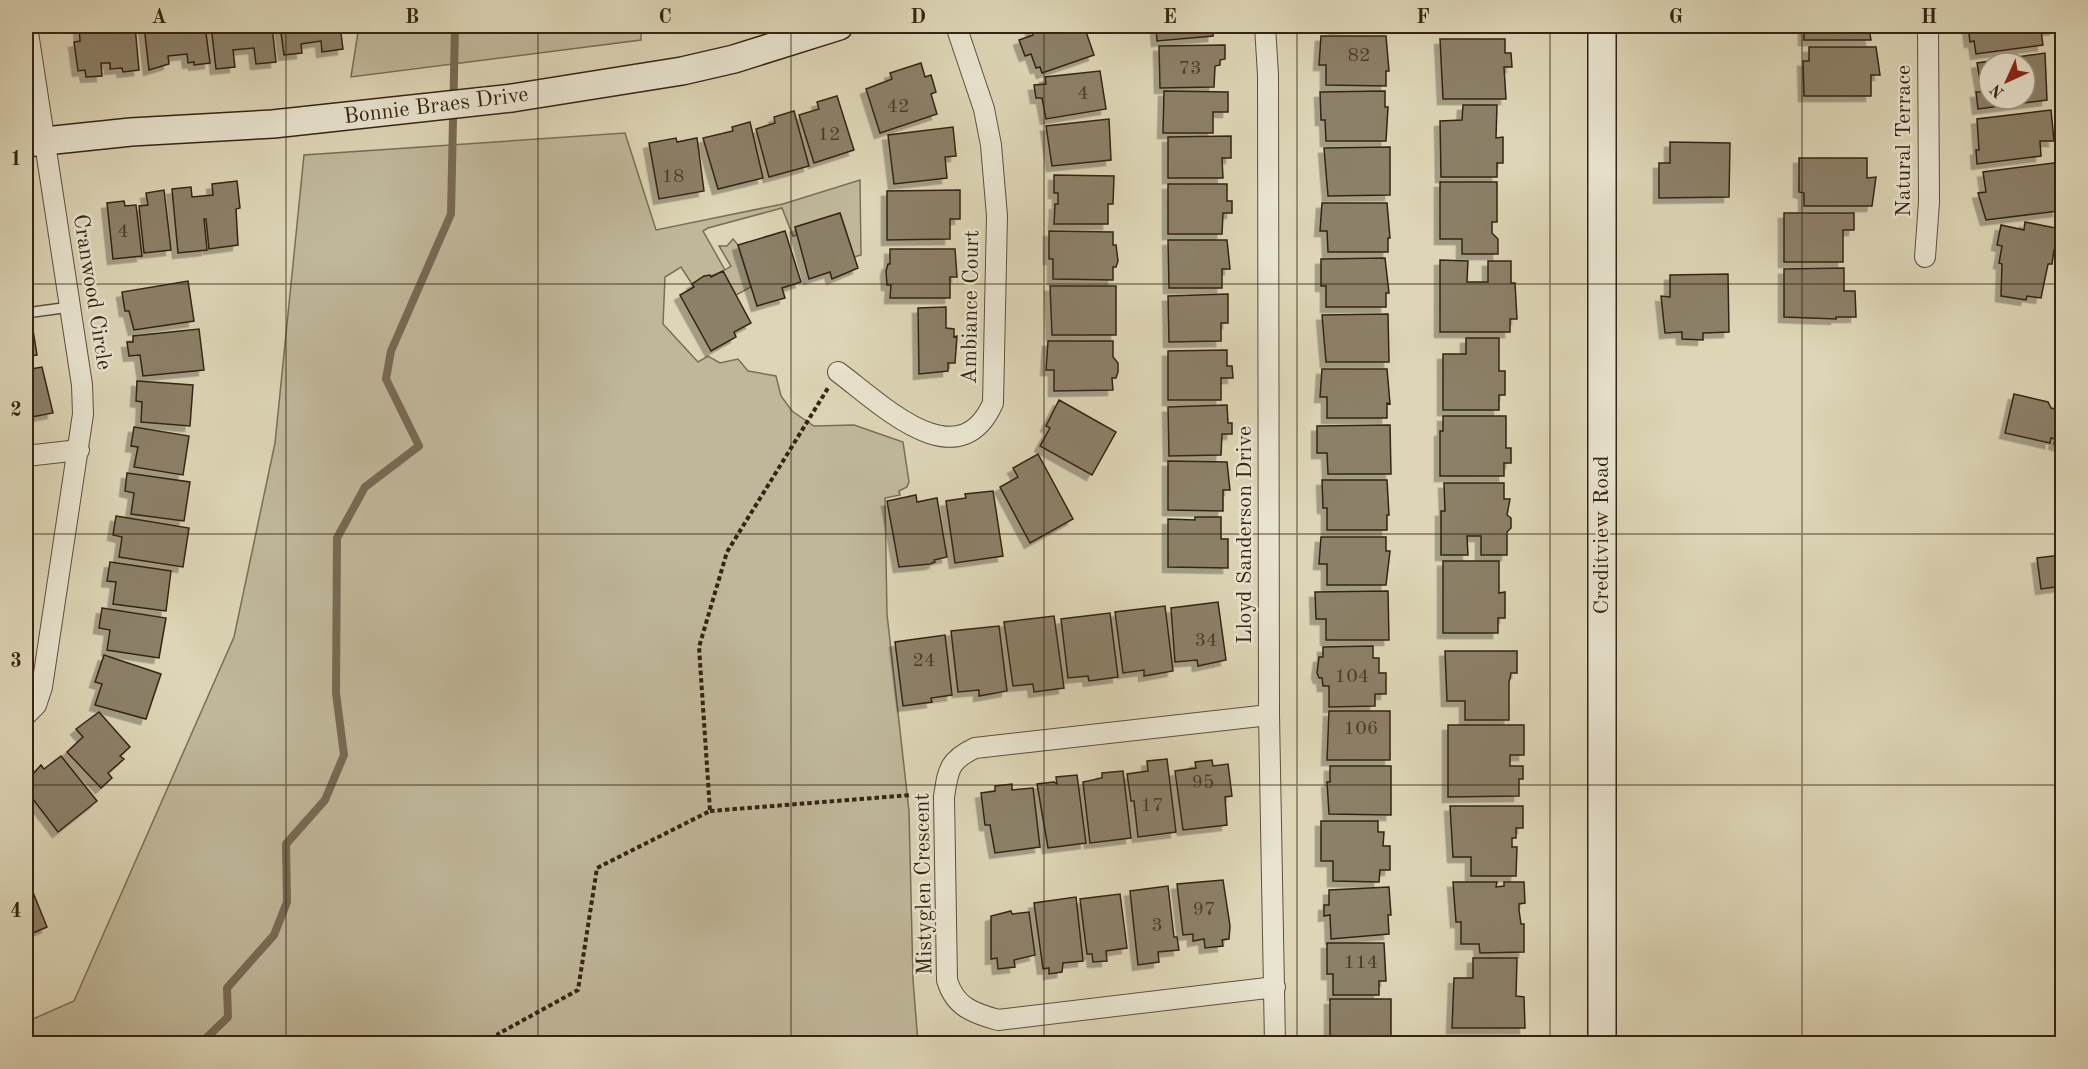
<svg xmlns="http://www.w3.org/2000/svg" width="2088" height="1069" font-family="'Old Standard TT',serif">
<defs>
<filter id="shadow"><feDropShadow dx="-5.5" dy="5.5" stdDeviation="0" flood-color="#0004"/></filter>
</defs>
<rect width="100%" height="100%" fill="#ddd5b6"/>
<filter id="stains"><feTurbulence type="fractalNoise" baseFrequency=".00333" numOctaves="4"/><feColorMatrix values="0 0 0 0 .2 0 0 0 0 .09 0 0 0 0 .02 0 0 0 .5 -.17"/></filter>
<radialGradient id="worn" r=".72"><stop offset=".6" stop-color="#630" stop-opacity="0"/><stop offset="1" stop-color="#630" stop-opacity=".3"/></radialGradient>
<path fill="#c0b79a" stroke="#7a6e56" stroke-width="1.5" d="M359,26H641V40L351,77Z
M625,133L656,230L783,204L860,180L861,255L854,257L840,213L795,227L797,235L793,236L782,208L708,228L703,231L725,270L731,266L719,246H727L733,239L738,245L751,287L736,295L723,271L692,284L681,267L665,277L663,324L698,362L708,356L720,363L738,359L748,371L776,376L781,396L792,411L814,426L854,425L903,442L909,482L907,487L899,491L900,495L885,498L887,614L909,811L913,980L918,1043L26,1044V1022L74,1001L234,637L275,443L304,155Z"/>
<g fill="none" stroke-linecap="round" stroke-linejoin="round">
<path stroke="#786a54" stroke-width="8" d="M191,1044L204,1040L228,1017L227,988L274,935L287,902L286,844L325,800L344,755L336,693L337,538L365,487L419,446L386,379L391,351L451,214L455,26"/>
</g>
<path fill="#8c8068" stroke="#352413" stroke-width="1.5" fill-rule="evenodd" filter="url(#shadow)" d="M79,26H135L139,70L123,72L122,68L110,69V63H101L102,76L86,77L85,70L78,71L74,42L80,41Z
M144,26H205L210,63L194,65V62L188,63L187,54L168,56L169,64L149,70Z
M211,26H272L276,62L256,64L254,48L233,50L235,67L216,69Z
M280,26H340L343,49L322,52L321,41L301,44L302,53L284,55Z
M1040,26H1084L1094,55L1042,73L1040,67L1036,68L1031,54L1025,56L1019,40L1033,35L1031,29Z
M1156,26H1216V30H1213V36L1157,41Z
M1334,26H1366L1335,29Z
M1804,26H1873V32L1870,34L1871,40H1804Z
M1968,26H2054L2055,29L2041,31L2043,45L1976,54L1974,41L1970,42Z
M1321,36H1386L1389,71H1386V86L1326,85V65H1319Z
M1440,39H1505V53H1511L1512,67H1504L1506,99H1443Z
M1225,45V59L1220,60V65L1215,66L1214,87L1160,88L1159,46Z
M1809,47H1876L1880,75H1871V96H1804L1803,61H1809Z
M2045,53L2047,100L1978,109L1976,92H1982L1977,63ZM1989,63H2025V99H1989Z
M921,63L925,77L931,75L936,92L931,94L937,114L880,133L866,89L892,79L890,73Z
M1100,71L1106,109L1046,119L1042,98H1036L1034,85L1046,84L1045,77Z
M1164,91L1228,92V112H1213V133H1163Z
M1385,91V107H1388L1386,141H1326L1325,120H1321L1320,92Z
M837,96L854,150L814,163L799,115L819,109L817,102Z
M1463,105H1497L1496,138L1503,137V163H1497V177H1441L1440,121L1462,120Z
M2051,110L2054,141H2040L2041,156L1977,164L1976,150H1979L1977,119Z
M794,111L809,166L769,177L756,129L775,123L774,117Z
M1109,119L1111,160L1052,166L1046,126Z
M750,122L763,178L718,189L703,138L733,131L732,127Z
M953,127L956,156L945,157L947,178L894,184L888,135Z
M1231,136V158H1222L1223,178H1168V137Z
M676,138L677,142L697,138L704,191L659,199L649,143Z
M1670,142L1730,143L1729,197L1659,198V163H1670Z
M1390,147V195L1328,196L1324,148Z
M1799,158H1867V178L1876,177L1872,206H1804V193L1799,192Z
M2061,162L2062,197L2056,198L2058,211L1986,220L1978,193L1986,192L1983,172Z
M1054,175L1114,176L1113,204H1108V224H1054L1055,204H1058V193H1054Z
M237,181L240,208L236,209L238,245L209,249L206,219H204L207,250L178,253L172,189L191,187L192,197L213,195L212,184Z
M1440,182H1497V222H1492V233L1498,239V254H1462V239H1440Z
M1168,184H1227V201H1232V213H1223L1222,234H1168Z
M164,190L171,250L144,253L139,206L148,205L146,193Z
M960,190V219H950V239L887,240V191Z
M124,201L125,206L136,205L142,256L113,259L107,203Z
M1322,203H1387L1390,238H1388V252H1328L1327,231H1320Z
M840,213L858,268L832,279L830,272L809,279L795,227Z
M1784,213H1854V230H1843V262H1784Z
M2025,222L2061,229L2058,250H2054L2052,264H2048L2041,298L2027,296L2026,300L2001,296L2002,264L1999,263L2002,246L1997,245L2001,225L2024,230Z
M785,231L801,282L782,288L785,298L757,306L738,245Z
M1049,231L1113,232V245H1116L1118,261L1116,267H1113V280L1053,279V259H1049Z
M1168,240H1227L1230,269H1222V288H1169Z
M890,249H955L957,277H950V298H890L891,285H887L886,271L888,264H890Z
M1385,258L1389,293H1386V307H1326V286H1321V259Z
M1440,260L1468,261L1467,282H1488V261H1511V283H1515L1517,319H1510V332H1440Z
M26,261L29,286L26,287Z
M1844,268V291H1855L1856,317H1836V319L1784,317V269Z
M723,271L751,323L734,332L736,337L711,351L680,295L694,287L692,284L704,276L710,275L711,277Z
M1728,274L1729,332L1703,333V340L1682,339V332L1665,333L1661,296L1670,297V275Z
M188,281L194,321L134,330L129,311H125L122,292Z
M1050,286H1116V335H1052Z
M1228,294V323H1221V341L1169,342L1168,296Z
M946,307V328L954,329V337L957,336L955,363H948V371L919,374L918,308Z
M1388,314L1389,362H1326L1322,315Z
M199,329L204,370L143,376L140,355L129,356L127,342H133V336Z
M33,330L37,355L29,356L31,369L42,367L53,413L26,418V331Z
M1466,338H1499V371H1505V395H1499V410H1443V354H1466Z
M1048,341H1113V357L1118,363V372L1116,378H1112L1113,390L1054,391V370H1046Z
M1227,350V366H1232L1233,378H1221V400H1168V351Z
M1322,369H1387L1390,404L1387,403V418H1327V397H1320Z
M137,381L193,385L190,426L141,422L142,402L136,401Z
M2014,394L2048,402L2051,408L2062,410V446L2054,444L2055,439L2051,438L2050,443L2005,433Z
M1059,400L1116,432L1092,475L1040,446L1050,428L1046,426Z
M1227,405L1228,423H1232V434H1222L1221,455L1169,456L1168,407Z
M1443,416H1506V448H1511V463H1504V476H1440V431H1443Z
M1390,425L1391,474H1328L1327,453H1317V426Z
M134,427L189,436L183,475L134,467L138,447L131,446Z
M1038,454L1073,519L1030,543L1000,487L1018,477L1013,468Z
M1168,461L1227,462L1230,490H1223V511L1168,510Z
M127,473L190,482L184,521L131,514L134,493L125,491Z
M1322,480H1387L1389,515H1387V530H1327V508H1323Z
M1444,483H1504V499H1510L1507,515L1511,518V528L1507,532V555H1481V536H1467L1468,555H1441V511H1445Z
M993,491L1003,556L955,563L946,501L966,498L965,494Z
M916,495L917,502L937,498L947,557L934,560L935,562L930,564L899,567L887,501Z
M116,516L189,528L183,567L119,557L122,537L113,535Z
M1195,517H1221V539H1228V568L1168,567V519L1195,520Z
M1321,537H1386V551H1390L1386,585H1327V564H1319Z
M2061,555L2062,586L2041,589L2037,558Z
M1443,561H1499V593L1505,592V618H1498V633H1443Z
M110,562L171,571L166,611L113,604L116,582L107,581Z
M1388,591L1389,640H1326V619H1316L1315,592Z
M1218,602L1226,660L1198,666L1197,660L1175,662L1171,608Z
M1165,606L1173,671L1144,676V670L1123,673L1115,612Z
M102,608L166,618L159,658L107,650L110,630L99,628Z
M1110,613L1118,677L1089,681L1088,676L1068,678L1061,619Z
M1054,616L1064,688L1034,692L1033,684L1013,686L1004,622Z
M999,626L1007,691L979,696V690L958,692L951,631Z
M945,635L952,695L931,698L932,702L903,706L895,642Z
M1373,646V658H1379V673H1386V694H1375V706L1329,707V686H1323L1322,678H1319L1317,673L1319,657H1323V647Z
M1445,651H1517V673H1511L1509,682V720H1465V701H1447Z
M104,655L161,674L146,719L95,705L102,684L95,682Z
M1329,711H1390V760H1327Z
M99,712L130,747L120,756L124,759L108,773L112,778L101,788L67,752L83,737L76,729Z
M1448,725H1524V755H1510V766H1523V779H1519V796L1448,797Z
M61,756L97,801L58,832L26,790V782L41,765L44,769Z
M1167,759L1176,832L1138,837L1134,801H1131L1127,774L1148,771L1147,761Z
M1212,760L1213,766L1228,764L1232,796L1225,797L1227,825L1183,830L1175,771L1196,768L1195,762Z
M1330,766H1391V815L1329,814L1327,782H1330Z
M1123,771L1131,838L1090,843L1083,782L1102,778V773Z
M1077,775L1086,843L1048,848L1037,784L1054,782L1057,784L1056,777Z
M1012,784V790L1033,788L1040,847L995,853L990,825H985L981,793L995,791V786Z
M1450,806H1523V828H1516V838H1512V847H1517L1516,876H1471V857H1453Z
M1321,821H1378V832H1384L1383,846H1390V870H1380L1379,882L1333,881V861H1321Z
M26,875L47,927L26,936Z
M1223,880L1230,926L1229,939L1222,940L1223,946L1205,948L1204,939L1193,941V934L1183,935L1177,884Z
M1453,882H1497L1496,887L1504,886V882H1524L1525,903L1519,904V910L1521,924H1524V952L1480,953L1479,944H1461V922H1456Z
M1168,886L1174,937H1177L1179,950L1158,952L1159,962L1138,965L1130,891Z
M1389,887L1391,915H1388L1389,934L1331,939L1330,915L1324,916V905H1329V890Z
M1120,894L1127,948L1106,951L1107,961L1093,962L1092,954H1087L1080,899Z
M1076,897L1083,961L1063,963L1062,972L1049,974V968L1043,969L1034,903Z
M1011,911L1012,914L1029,912L1035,955L1014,960L1015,967L998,969L997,958L991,959V916Z
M1327,943H1384L1386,981H1379V995H1333V974H1327Z
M1473,958H1517L1516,996L1524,997L1525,1028H1452L1454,978H1473Z
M1330,999H1391V1044H1330Z
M1451,1040H1523V1044H1450Z"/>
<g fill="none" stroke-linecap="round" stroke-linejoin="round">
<defs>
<path id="lane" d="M26,313L70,307"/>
<path id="street" d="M1265,26L1268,75L1269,715L1275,1044
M1925,257L1929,202L1928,26
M838,372C879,402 958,482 993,403L997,216L991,145L984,109L956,26
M26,456L79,450
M26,715L36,705L42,687L83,414L82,385L27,26
M1269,715L975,748C949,760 948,770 944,797L947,980C955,1007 973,1013 998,1020L1275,987"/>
<path id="secondary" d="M26,143L131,132L273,124L512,98L682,71L734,59L839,26
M1602,1044V26"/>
</defs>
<use href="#lane" stroke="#5f503c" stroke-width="12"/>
<use href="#street" stroke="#5f503c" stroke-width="22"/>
<use href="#secondary" stroke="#352413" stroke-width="30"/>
<path stroke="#352413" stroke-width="4" stroke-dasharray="4.5 3" stroke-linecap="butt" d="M710,811L911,795
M497,1044L498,1034L578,990L597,868L710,811L699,647L727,552L828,388"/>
<use href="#lane" stroke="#e9e4d0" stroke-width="9"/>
<use href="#street" stroke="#e9e4d0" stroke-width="20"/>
<use href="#secondary" stroke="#e9e4d0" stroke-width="27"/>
</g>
<path fill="none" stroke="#352413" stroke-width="1.5" stroke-opacity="0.55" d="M286,26V1044M538,26V1044M791,26V1044M1044,26V1044M1297,26V1044M1550,26V1044M1802,26V1044M26,284H2062M26,534H2062M26,785H2062"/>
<g text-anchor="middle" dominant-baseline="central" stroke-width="5" stroke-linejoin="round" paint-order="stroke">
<g font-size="20" fill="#4b3b28">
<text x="1359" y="56">82</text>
<text x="1190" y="69">73</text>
<text x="1083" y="94">4</text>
<text x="898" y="107">42</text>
<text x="829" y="135">12</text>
<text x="673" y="177">18</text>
<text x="123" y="232">4</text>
<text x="1206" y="641">34</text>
<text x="924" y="661">24</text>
<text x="1352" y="677">104</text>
<text x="1361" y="729">106</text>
<text x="1203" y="783">95</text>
<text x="1152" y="806">17</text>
<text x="1204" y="910">97</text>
<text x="1157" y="926">3</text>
<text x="1361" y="963">114</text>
</g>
<g font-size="22" fill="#352413" stroke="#e9e4d0">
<text transform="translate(436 106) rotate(-7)">Bonnie Braes Drive</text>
<text transform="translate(1904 141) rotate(-90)">Natural Terrace</text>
<text transform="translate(92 292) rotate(81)">Cranwood Circle</text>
<text transform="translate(971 307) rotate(-89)">Ambiance Court</text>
<text transform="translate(1245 535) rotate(-90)">Lloyd Sanderson Drive</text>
<text transform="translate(1602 535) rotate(-90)">Creditview Road</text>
<text transform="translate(924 884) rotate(-91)">Mistyglen Crescent</text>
</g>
</g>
<rect width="2088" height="1069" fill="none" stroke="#ddd5b6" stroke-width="66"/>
<g transform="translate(2007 81) rotate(225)"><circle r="28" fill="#e9e4d0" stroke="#a19784" stroke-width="1.5"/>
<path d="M0-4.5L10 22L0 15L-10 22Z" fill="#8f2418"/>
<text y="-9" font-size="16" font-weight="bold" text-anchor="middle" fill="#352413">N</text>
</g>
<rect x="33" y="33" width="2022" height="1003" fill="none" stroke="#352413" stroke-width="2"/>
<g font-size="20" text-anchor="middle" font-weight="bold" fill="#352413">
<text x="159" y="23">A</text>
<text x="412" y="23">B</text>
<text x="665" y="23">C</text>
<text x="918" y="23">D</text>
<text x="1170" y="23">E</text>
<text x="1423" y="23">F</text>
<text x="1676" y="23">G</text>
<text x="1929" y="23">H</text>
<text x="16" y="165">1</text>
<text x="16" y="416">2</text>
<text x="16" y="667">3</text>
<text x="16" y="917">4</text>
</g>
<rect width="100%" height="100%" filter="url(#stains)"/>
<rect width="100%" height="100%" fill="url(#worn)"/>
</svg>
